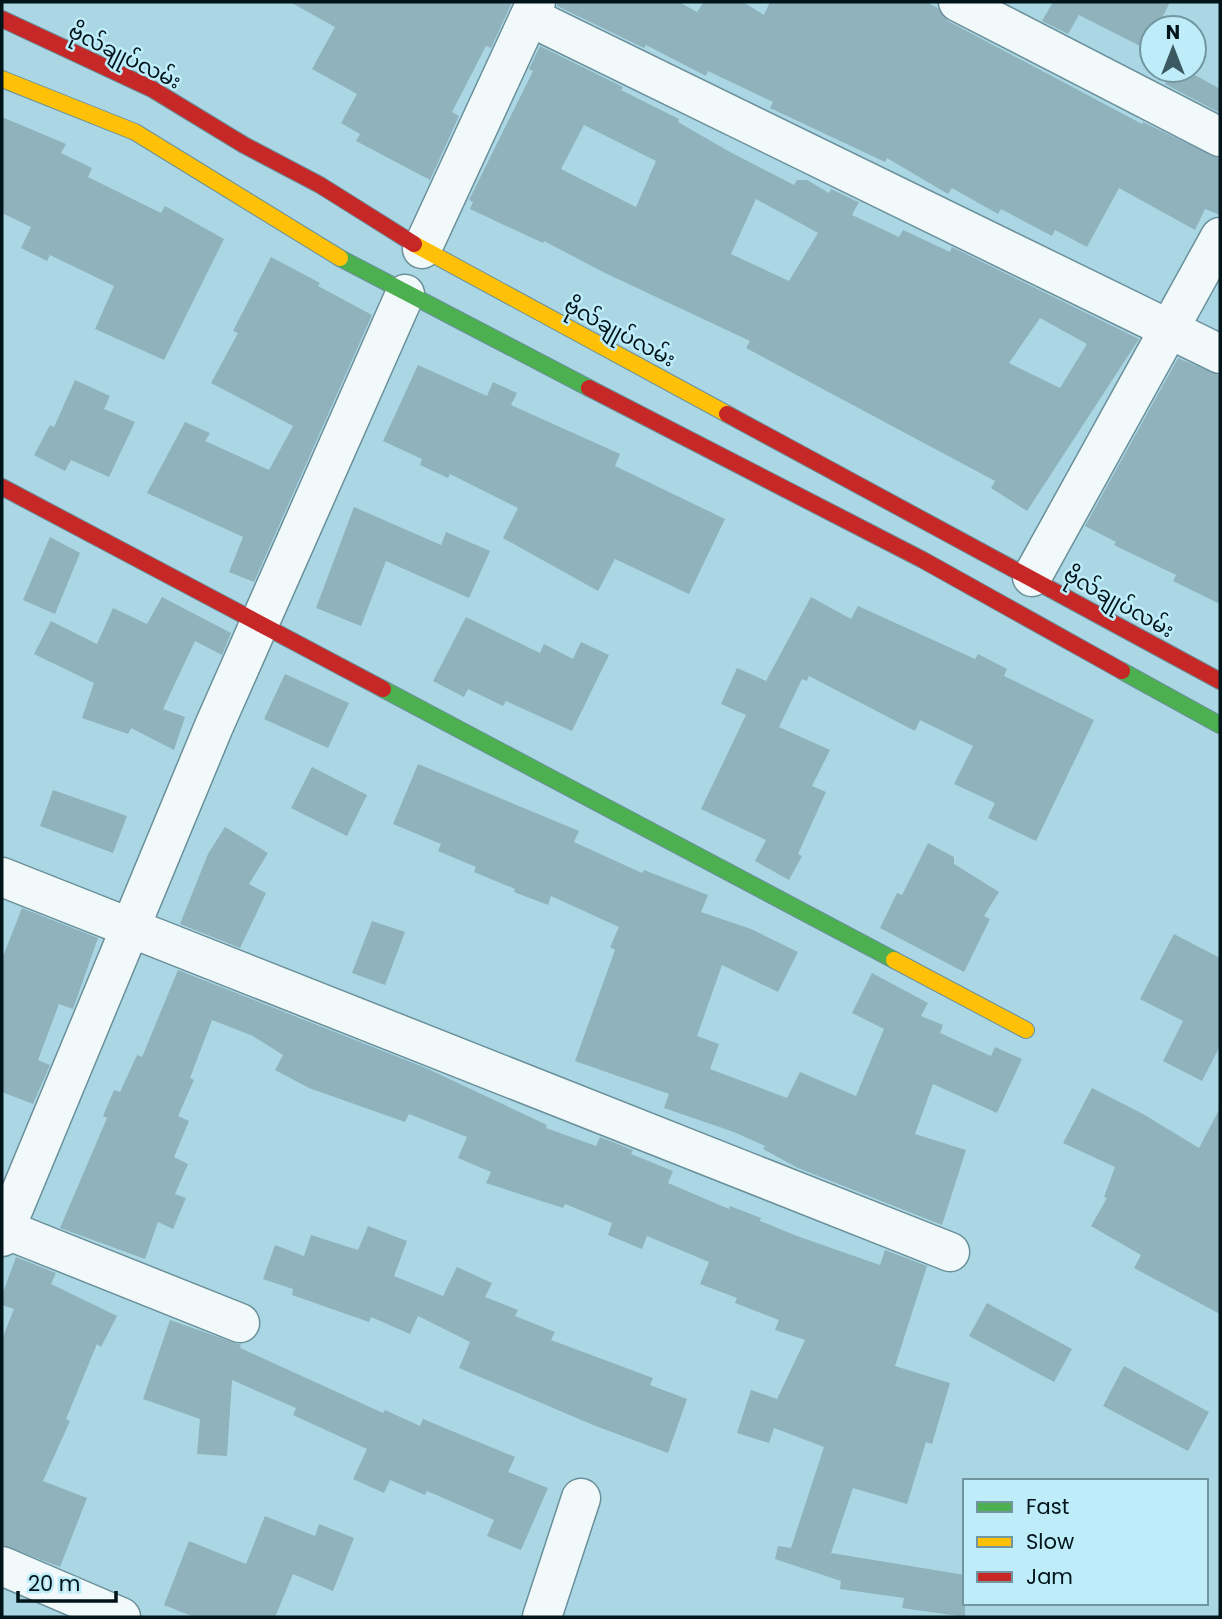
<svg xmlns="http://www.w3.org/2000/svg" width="1222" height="1619" font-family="Poppins,'Noto Sans Myanmar',sans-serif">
<rect width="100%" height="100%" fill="#abd7e4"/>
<path fill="#8fb2bc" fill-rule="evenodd" d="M290,2H512L491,48L486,46L452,112L459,116L430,180L356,141L360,134L341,123L357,94L312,69L335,27Z
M558,2H679L697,12L704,2H743L764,15L770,2H926L938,8L948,21L1142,124L1143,122L1220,159V215L1205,209L1195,230L1119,188L1087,247L1055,230L1052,236L1001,209L998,214L952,188L948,194L887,158L885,162L770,108L773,102L708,71L706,76L646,45L644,48L557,6Z
M1053,2H1170L1157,28H1152V38L1146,49L1079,15L1068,34L1042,21Z
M540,46L623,87L621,90L679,119L678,122L730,152L794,185L797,180H807L829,193L831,189L856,201L859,202L852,215L899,237L903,230L950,252L952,247L1139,339L1027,511L991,488L995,481L746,348L750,341L605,273L544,241L543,243L470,209L473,202L469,200L533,71L529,69ZM584,125L656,161L636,207L561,169ZM756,199L818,233L789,281L731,254ZM1040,318L1087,344L1060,388L1009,363Z
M1173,70H1186L1220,89V113L1165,84Z
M2,117L66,144L61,153L92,168L88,177L161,213L165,206L224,239L164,360L95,329L114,286L50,255L47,261L21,248L31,227L2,213Z
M271,257L320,283L318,286L372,315L254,582L229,572L243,537L147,493L185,422L210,433L205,441L269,470L293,426L211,383L238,333L233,331Z
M1178,358L1220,376V604L1173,581L1176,575L1114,545L1116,542L1085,526Z
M418,365L487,396L493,382L517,393L511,405L620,454L615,466L725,519L689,594L615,559L598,591L503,538L518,508L450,474L448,478L420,465L422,459L383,441Z
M75,380L110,396L104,409L135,422L109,477L71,460L65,471L34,455L50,425L54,427Z
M354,507L441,545L446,532L490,551L469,598L386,561L361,626L316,608Z
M50,537L80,553L55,614L23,600Z
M162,597L231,633L222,655L195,641L163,709L185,717L174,750L131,728L128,734L82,718L94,683L34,654L51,621L97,644L113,608L147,624Z
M811,597L851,619L858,606L975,659L978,654L1007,669L1004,676L1094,720L1036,841L988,818L995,803L954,784L973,746L920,720L915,731L809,676L807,681L802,679L779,727L830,750L812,786L826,792L798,854L802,856L789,880L755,861L766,840L701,809L746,715L721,704L737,668L766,681Z
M466,617L540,653L544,644L573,659L581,642L609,655L572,731L506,701L503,706L468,689L464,697L433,681Z
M285,674L349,703L328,748L264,719Z
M418,764L579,831L574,842L642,873L644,870L708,895L701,912L751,929L798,952L778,992L722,965L697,1036L719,1044L710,1069L787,1098L800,1072L856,1096L884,1029L852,1013L872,973L928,1003L921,1016L943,1025L940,1033L991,1056L995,1047L1022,1059L997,1113L933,1084L915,1134L966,1150L942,1225L798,1168L763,1149L765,1146L734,1132L664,1108L669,1094L575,1061L615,950L610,947L619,927L551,896L548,905L514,892L515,889L474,872L476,867L438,851L441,844L393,824Z
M312,767L367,795L347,836L291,808Z
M53,790L127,816L113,853L40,826Z
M225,827L268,853L249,884L266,893L240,948L180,924L208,854Z
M928,843L954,857V864L999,892L984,916L990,919L964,972L880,928L897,893L902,895Z
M22,908L98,938L73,1009L59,1004L38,1060L50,1065L33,1104L2,1092V959Z
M372,921L405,932L385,985L352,973Z
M1174,934L1220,958V1046L1202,1081L1163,1061L1183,1021L1140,999Z
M178,970L426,1068L547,1125L546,1128L596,1146L600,1137L633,1150L631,1154L673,1171L668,1183L729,1209L730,1206L761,1218L760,1221L797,1236L880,1265L885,1250L927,1266L895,1366L950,1383L932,1444L926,1442L907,1504L853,1488L831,1553L965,1575V1617L902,1608L904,1598L840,1589L841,1581L775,1559L778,1546L791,1548L824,1447L774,1428L769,1443L737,1433L751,1390L777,1399L805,1340L775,1330L779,1320L735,1303L737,1298L700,1284L709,1262L647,1236L642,1249L608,1235L612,1223L565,1204L563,1208L486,1183L491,1172L458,1158L467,1137L409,1114L405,1122L309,1088L275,1070L283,1055L253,1036L212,1020L190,1078L194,1080L178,1116L189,1121L174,1157L188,1164L175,1194L186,1198L173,1229L158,1222L145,1259L60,1228L107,1118L103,1116L114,1090L120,1092L137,1055L142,1057Z
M1092,1088L1143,1114L1199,1148L1220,1108V1314L1134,1268L1141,1255L1091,1226L1107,1198L1104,1197L1115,1167L1063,1143Z
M368,1226L407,1241L394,1276L443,1296L457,1267L492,1283L485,1297L518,1310L515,1316L555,1332L551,1340L653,1378L650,1385L687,1399L668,1453L593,1425L459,1368L470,1342L418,1316L410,1334L371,1317L369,1322L292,1295L293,1289L263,1279L275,1245L304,1256L311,1235L358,1250Z
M16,1257L56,1273L51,1284L117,1316L101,1347L97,1344L66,1419L70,1421L43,1481L87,1498L60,1567L2,1545V1339L14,1309L2,1305V1295Z
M987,1303L1072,1349L1054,1382L969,1336Z
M170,1320L241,1345L240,1348L383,1413L385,1410L420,1426L423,1419L515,1457L508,1472L548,1488L521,1550L487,1536L494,1520L427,1491L425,1495L390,1480L384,1493L353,1479L367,1449L293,1415L296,1408L232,1380L227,1456L197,1454L200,1419L143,1399Z
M1124,1366L1209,1412L1188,1451L1103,1406Z
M265,1516L315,1536L319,1524L354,1538L333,1591L293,1574L275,1617H194L164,1605L189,1541L246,1564Z"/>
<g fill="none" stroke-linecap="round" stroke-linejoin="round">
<defs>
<path id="street" d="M958,2L1220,137
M530,17L1220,354
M422,249L536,2
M1032,577L1220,237
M2,877L950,1252
M2,1228L240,1323
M2,1237L214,726L405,294
M2,1566L121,1617
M542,1617L581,1498"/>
<path id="fast" d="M340,258L589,388
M1122,671L1220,725
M383,689L894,960"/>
<path id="slow" d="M2,79L135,132L340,258
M414,244L727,414
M894,960L1026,1030"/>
<path id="jam" d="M2,19L152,89L244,145L320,185L414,244
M589,388L923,560L1122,671
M727,414L1220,681
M2,487L383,689"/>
</defs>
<use href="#street" stroke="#6a909a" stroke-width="41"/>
<use href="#fast" stroke="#6a909a" stroke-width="18"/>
<use href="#slow" stroke="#6a909a" stroke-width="18"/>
<use href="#jam" stroke="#6a909a" stroke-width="18"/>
<use href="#street" stroke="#f2f9fb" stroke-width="38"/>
<use href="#fast" stroke="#4caf50" stroke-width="16"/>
<use href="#slow" stroke="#ffc107" stroke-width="16"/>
<use href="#jam" stroke="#c62828" stroke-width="16"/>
</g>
<g text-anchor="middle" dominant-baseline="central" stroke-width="5" stroke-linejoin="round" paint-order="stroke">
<g font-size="21" fill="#00141a" stroke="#beecf9">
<text transform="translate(125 56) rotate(26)">ဗိုလ်ချုပ်လမ်း</text>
<text transform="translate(620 332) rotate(28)">ဗိုလ်ချုပ်လမ်း</text>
<text transform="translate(1119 602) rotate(29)">ဗိုလ်ချုပ်လမ်း</text>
</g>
</g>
<rect width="1222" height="1619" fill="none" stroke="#00141a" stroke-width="7"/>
<rect x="963" y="1479" width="245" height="126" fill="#beecf9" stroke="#7296a0" stroke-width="2"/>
<rect x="977" y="1502" width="35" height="10" fill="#4caf50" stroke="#7296a0" stroke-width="2"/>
<text x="1026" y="1514" font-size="21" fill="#00141a">Fast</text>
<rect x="977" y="1537" width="35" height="10" fill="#ffc107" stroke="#7296a0" stroke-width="2"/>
<text x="1026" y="1549" font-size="21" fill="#00141a">Slow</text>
<rect x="977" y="1572" width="35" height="10" fill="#c62828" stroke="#7296a0" stroke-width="2"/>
<text x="1026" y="1584" font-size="21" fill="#00141a">Jam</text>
<g transform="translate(1173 49)"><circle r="33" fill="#beecf9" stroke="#7296a0" stroke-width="2"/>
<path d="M0-5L12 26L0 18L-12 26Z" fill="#3c5861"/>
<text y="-10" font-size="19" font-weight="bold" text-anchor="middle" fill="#00141a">N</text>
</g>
<path d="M18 1591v10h98v-10" fill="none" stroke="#00141a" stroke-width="3.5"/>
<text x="28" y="1591" font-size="21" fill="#00141a" stroke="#beecf9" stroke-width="5" paint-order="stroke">20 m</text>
</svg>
